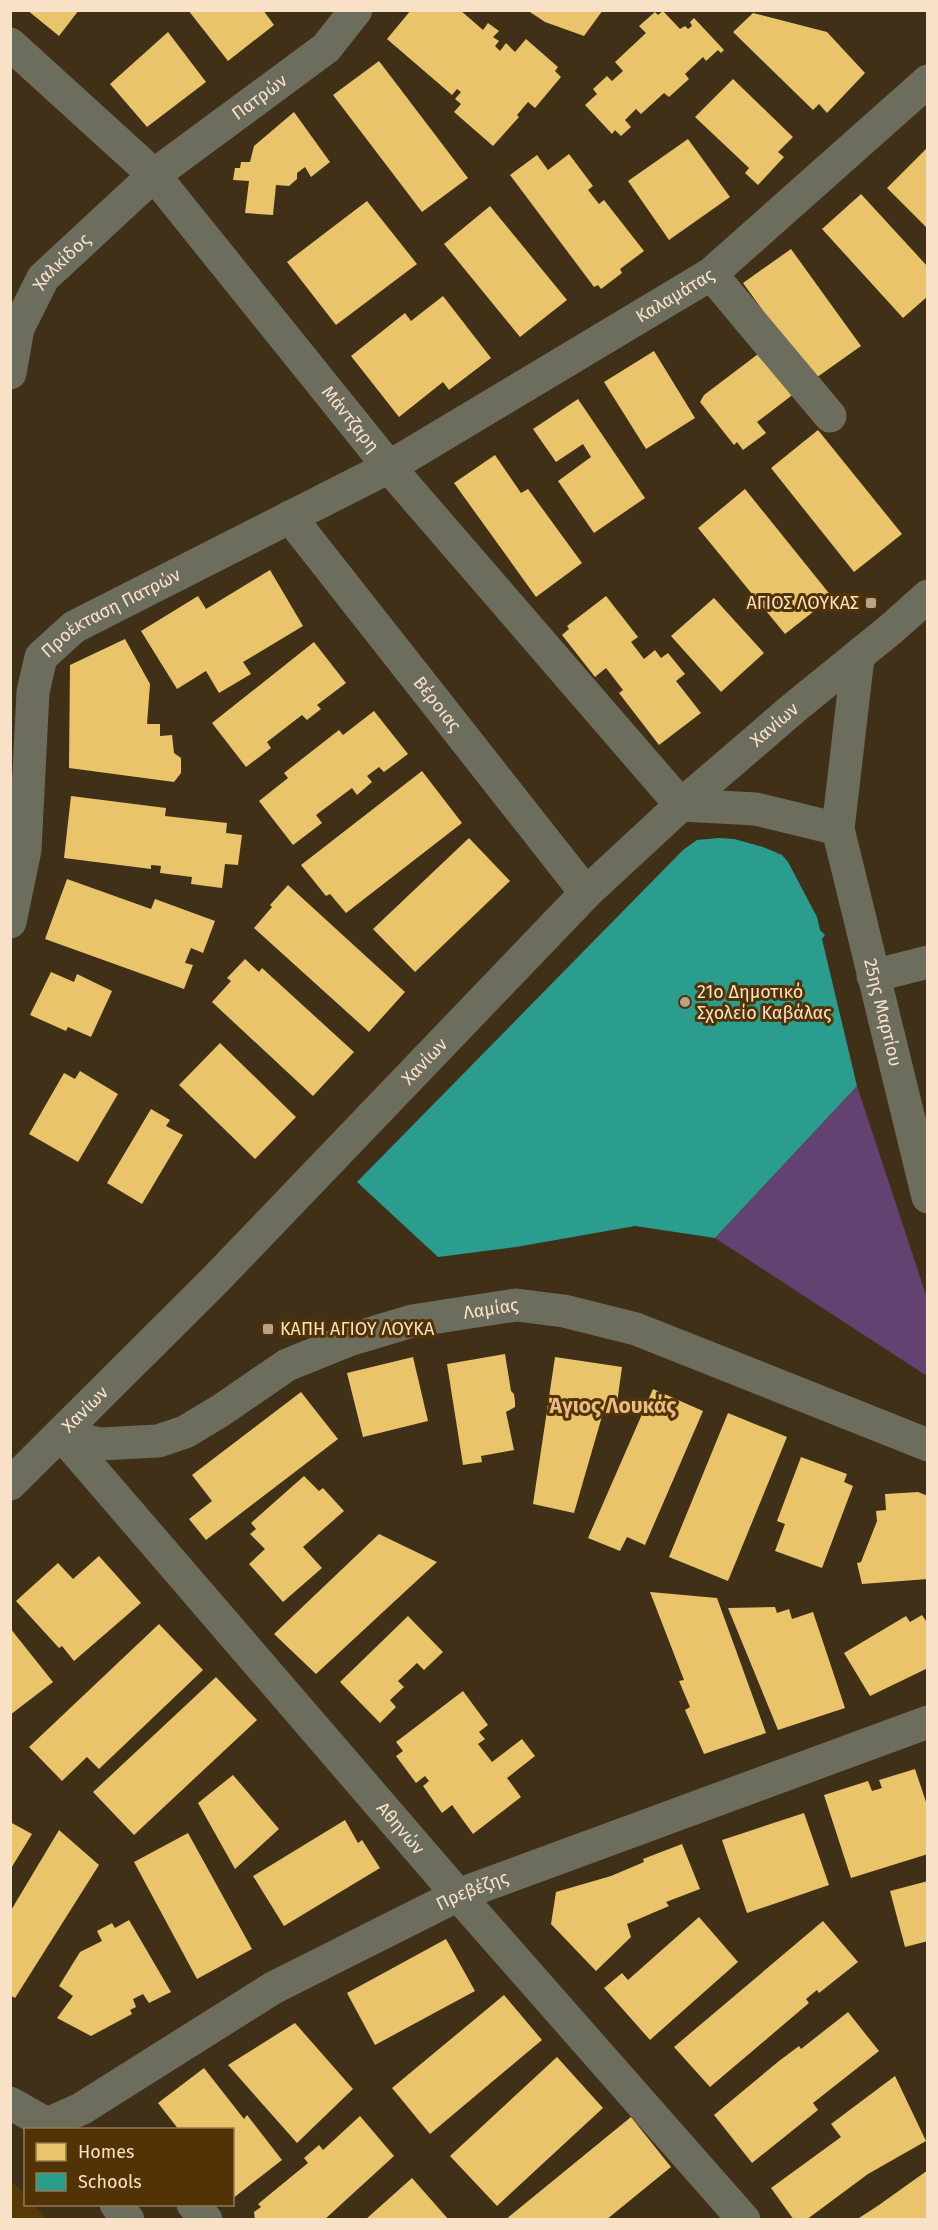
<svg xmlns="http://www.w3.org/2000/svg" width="938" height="2230" font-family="'Fira Sans',sans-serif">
<rect width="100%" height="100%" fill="#403017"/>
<path fill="#573807" d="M11,2181L25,2194L26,2204L34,2205L47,2219H11Z"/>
<path fill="#634171" d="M857,1086L927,1298V1376L715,1238Z"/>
<path fill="#e9c46a" d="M27,10H79L59,36Z
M188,10H263L274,25L228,61Z
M411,10H460L483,30L488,23L499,31L493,37L499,41L495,46L500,51L506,43L515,52L526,39L558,67L555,71L561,77L535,108L528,102L517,115L519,117L493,146L454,112L461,104L455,99L461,92L457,89L452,95L387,39Z
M527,10H603L584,36L545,22Z
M663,11L680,29L685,26L688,29L692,26L690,22L694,18L724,50L721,53L718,50L706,61L703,57L685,74L689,79L669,97L664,93L641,114L636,109L625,120L631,127L621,136L615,130L612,134L585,105L597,94L593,89L607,76L612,81L623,71L615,62L646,33L639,26L655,12L658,15Z
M753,13L827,32L865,73L827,113L819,104L813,110L733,32Z
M168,32L206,82L147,127L110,84Z
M379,61L468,178L422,212L333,95Z
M733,79L793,137L778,152L784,157L758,185L745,173L749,168L695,117Z
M294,112L330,162L311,177L305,167L297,173V179L289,186L276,185L273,215L245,213L249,181L233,180L235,168H240L241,162H250L254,146Z
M688,139L730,197L669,240L628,181Z
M926,149L928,151V229L887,188Z
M569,154L593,186L588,190L599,204L604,200L644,251L620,269L622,273L601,289L598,285L594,287L510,175L537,155L548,170Z
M861,194L928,267V296L903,318L822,229Z
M367,201L417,264L336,325L287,262Z
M490,206L567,300L520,337L444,244Z
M791,249L861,346L813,380L743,283Z
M443,296L491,358L449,390L443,382L399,417L351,356L405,313L411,321Z
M654,351L695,418L646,449L604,382Z
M762,351L795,393L757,422L766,433L743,450L737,442L734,445L700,402L704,395Z
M578,399L645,498L594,533L558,481L591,457L583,444L556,462L533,429Z
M818,430L902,534L854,572L771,468Z
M495,455L521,493L528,489L582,563L536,597L454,483Z
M745,489L832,597L785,634L698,528Z
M270,570L303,626L243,662L251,674L219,693L206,671L177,689L141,631L198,596L206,609Z
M606,596L638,637L631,642L644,659L655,650L661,658L668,653L685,674L676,681L701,713L659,745L619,693L623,690L606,668L595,677L562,635L569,629L567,626Z
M714,598L764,653L721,692L671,636Z
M125,639L150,684L147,724H160V736L172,735L174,753L181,758V773L174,782L69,768L70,665Z
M314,642L346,683L317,705L321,709L307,720L302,715L267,742L271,748L246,767L212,723Z
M374,711L408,754L384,772L379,767L367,776L372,782L357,795L352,788L316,815L322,823L293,845L259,801L288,778L284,773L339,730L343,735Z
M422,771L462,823L346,913L330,894L326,896L301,865Z
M71,796L166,808L165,816L227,823L226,833L242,835L238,865L225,864L222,888L191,884L192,877L160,873L161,866L151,865V869L64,858Z
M469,838L510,881L415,972L373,929Z
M67,879L151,909L155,899L215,921L203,953L191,948L185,963L193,965L184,989L45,939Z
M288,885L405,992L369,1032L254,928L272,907L270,905Z
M245,959L259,972L262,968L354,1052L313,1096L212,1002L231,981L227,978Z
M51,972L74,982L77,974L112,991L91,1037L68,1027L66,1031L30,1015Z
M220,1043L296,1117L255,1159L179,1085Z
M80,1071L118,1094L78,1162L29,1134L64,1073L75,1079Z
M151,1109L170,1120L166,1126L183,1135L142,1204L107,1183Z
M505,1354L511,1391L514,1394L515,1402V1407L506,1412L514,1450L481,1456L482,1462L463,1465L447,1364Z
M413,1357L428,1421L363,1437L347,1373Z
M555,1357L622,1367L617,1403L607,1399L574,1513L533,1504Z
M653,1389L703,1411L645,1545L627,1537L620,1551L588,1538Z
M301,1392L338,1439L206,1540L189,1519L212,1501L192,1475Z
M728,1413L787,1437L728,1581L669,1557Z
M801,1457L847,1474L844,1482L853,1486L822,1568L775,1551L785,1524L777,1521Z
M304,1476L319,1491L323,1488L344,1511L303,1547L322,1568L283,1602L249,1564L265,1549L250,1534L256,1529L251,1523Z
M918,1492L928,1496V1579L862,1584L857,1563L861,1562L877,1521L876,1511L886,1510L885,1494Z
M379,1534L437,1562L316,1674L274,1634Z
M99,1556L141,1603L74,1661L62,1646L59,1648L16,1601L58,1563L73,1579Z
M650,1592L717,1598L766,1733L704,1754L685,1710L690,1707L679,1681L684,1680Z
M775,1607L777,1613L789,1609L792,1619L813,1612L845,1708L778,1730L728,1608Z
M922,1615L928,1624V1668L870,1696L844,1653L906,1616L910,1622Z
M408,1616L443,1652L424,1670L417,1663L398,1681L404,1687L390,1700L396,1707L380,1723L340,1682Z
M159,1624L203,1670L99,1769L87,1757L62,1781L29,1747Z
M10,1628L53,1682L10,1715Z
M216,1677L257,1720L134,1835L93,1792Z
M463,1691L488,1725L479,1732L485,1739L478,1744L492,1762L522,1739L535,1756L507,1778L521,1797L473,1834L452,1805L442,1813L423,1786L429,1781L425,1776L416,1783L396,1756L403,1751L396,1742Z
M915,1769L928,1808V1854L851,1878L824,1795L868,1781L872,1791L882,1788L879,1780Z
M233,1775L279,1829L235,1869L198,1803Z
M804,1813L829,1885L747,1913L722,1840Z
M345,1820L358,1843L362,1840L380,1868L284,1926L253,1876Z
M10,1822L32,1834L10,1870Z
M59,1830L99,1865L15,1998L10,1995V1912Z
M188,1833L252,1949L197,1979L134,1862Z
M682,1844L700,1889L666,1902L669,1906L627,1924L631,1937L596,1971L551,1924L556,1892L611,1876L644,1862L643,1859Z
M928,1881V1941L905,1947L890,1891Z
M699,1917L738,1962L650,2040L604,1988L622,1973L628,1980Z
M129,1920L171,1992L149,2003L143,1994L133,1999L136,2007L130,2010L132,2014L91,2036L57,2018L73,1996L59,1986L80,1952L102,1941L97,1931L112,1923L115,1928Z
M823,1921L858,1962L819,1993L817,1990L806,1999L809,2003L710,2087L674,2047Z
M446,1939L475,1991L375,2045L347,1993Z
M504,1995L542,2040L430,2134L392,2088Z
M848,2012L879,2051L813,2103L818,2110L752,2163L714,2115L779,2061L799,2046L801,2049Z
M295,2023L353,2089L297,2143L228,2065Z
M557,2057L603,2108L497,2206L450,2156Z
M204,2068L244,2119L247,2115L282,2160L232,2199V2130H179L158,2103Z
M895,2076L926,2141L868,2174L806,2220H794L771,2188L841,2137L831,2124Z
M360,2116L394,2156L324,2220H255L254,2212L261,2207L258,2204L308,2163L304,2158L319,2145L323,2150Z
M631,2117L671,2167L606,2220H505Z
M928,2170V2220H856L879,2205Z
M412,2178L449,2220H365Z"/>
<path fill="#2a9d8f" d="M719,838L734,839L763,847L782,855L788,862L817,917L820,930L825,935L822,939L857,1086L715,1238L635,1226L516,1247L438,1257L357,1182L683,850L697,840Z"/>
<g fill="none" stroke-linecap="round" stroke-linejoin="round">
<g stroke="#6d6d5d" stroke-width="33">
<path id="s1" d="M10,44L154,175L389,467L681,805"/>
<path d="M711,274L830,416"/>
<path id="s2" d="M10,373L18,328L43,278L154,175L326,48L356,10"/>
<path id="s3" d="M290,517L586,893"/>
<path id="s4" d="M10,922L25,850L33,692L41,657L74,627L389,467L711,274L928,81"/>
<path d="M873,976L928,962"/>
<path id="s5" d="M62,1435L458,1895L744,2220"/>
<path id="s6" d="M47,2124L81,2109L273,1988L458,1895L928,1722"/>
<path d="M193,2204L206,2220"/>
</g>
<g stroke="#6d6d5d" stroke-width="33">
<path id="s7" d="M858,657L838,829L928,1197"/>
<path d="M681,805L756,809L838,829"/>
<path id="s8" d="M62,1435L100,1444L158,1441L185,1432L220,1411L287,1365L349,1340L412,1321L516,1305L564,1311L636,1329L928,1445"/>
<path id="s9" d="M10,1484L215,1280L586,893L681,805L795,707L891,629L928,596"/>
<path d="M10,2103L47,2124L52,2130"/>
<path d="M116,2204L128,2220"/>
</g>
</g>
<g fill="#b8a389" stroke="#513306" stroke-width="2">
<rect x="865" y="597" width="12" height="12" rx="3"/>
<circle cx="685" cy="1002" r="6"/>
<rect x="262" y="1323" width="12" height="12" rx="3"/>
</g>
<g text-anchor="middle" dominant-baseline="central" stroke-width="6" stroke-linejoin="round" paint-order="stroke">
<g font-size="18" fill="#f9e1c7" stroke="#513306">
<text stroke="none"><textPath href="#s2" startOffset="384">Πατρών</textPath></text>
<text stroke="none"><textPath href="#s2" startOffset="126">Χαλκίδος</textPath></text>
<text stroke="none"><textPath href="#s4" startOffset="999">Καλαμάτας</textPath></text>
<text stroke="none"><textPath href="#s1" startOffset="508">Μάντζαρη</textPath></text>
<text stroke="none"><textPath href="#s4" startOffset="351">Προέκταση Πατρών</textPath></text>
<text stroke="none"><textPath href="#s3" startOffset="238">Βέροιας</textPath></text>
<text stroke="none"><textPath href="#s9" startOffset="1078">Χανίων</textPath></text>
<text stroke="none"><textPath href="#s7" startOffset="362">25ης Μαρτίου</textPath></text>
<text stroke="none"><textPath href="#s9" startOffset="592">Χανίων</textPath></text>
<text stroke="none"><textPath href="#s8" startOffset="460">Λαμίας</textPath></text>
<text stroke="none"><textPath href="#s9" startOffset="106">Χανίων</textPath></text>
<text stroke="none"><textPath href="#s5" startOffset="519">Αθηνών</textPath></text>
<text stroke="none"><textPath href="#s6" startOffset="486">Πρεβέζης</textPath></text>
</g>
<g font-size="18" fill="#f9e1c7" stroke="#513306" text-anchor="start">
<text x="859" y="603" text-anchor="end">ΑΓΙΟΣ ΛΟΥΚΑΣ</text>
<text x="697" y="992">21ο Δημοτικό<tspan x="697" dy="21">Σχολείο Καβάλας</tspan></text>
<text x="280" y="1329">ΚΑΠΗ ΑΓΙΟΥ ΛΟΥΚΑ</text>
</g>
<g font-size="21" font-weight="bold" fill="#e9bb85" stroke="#513306">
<text x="612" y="1406">Άγιος Λουκάς</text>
</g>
</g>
<rect width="938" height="2230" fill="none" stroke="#f9e1c7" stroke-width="24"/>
<rect x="24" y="2128" width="210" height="78" fill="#513306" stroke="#947953" stroke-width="1.5"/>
<rect x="36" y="2143" width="30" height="18" fill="#e9c46a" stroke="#947953" stroke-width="1.5"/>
<text x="78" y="2158" font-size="18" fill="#f9e1c7">Homes</text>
<rect x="36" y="2173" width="30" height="18" fill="#2a9d8f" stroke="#947953" stroke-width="1.5"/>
<text x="78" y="2188" font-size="18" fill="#f9e1c7">Schools</text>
</svg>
